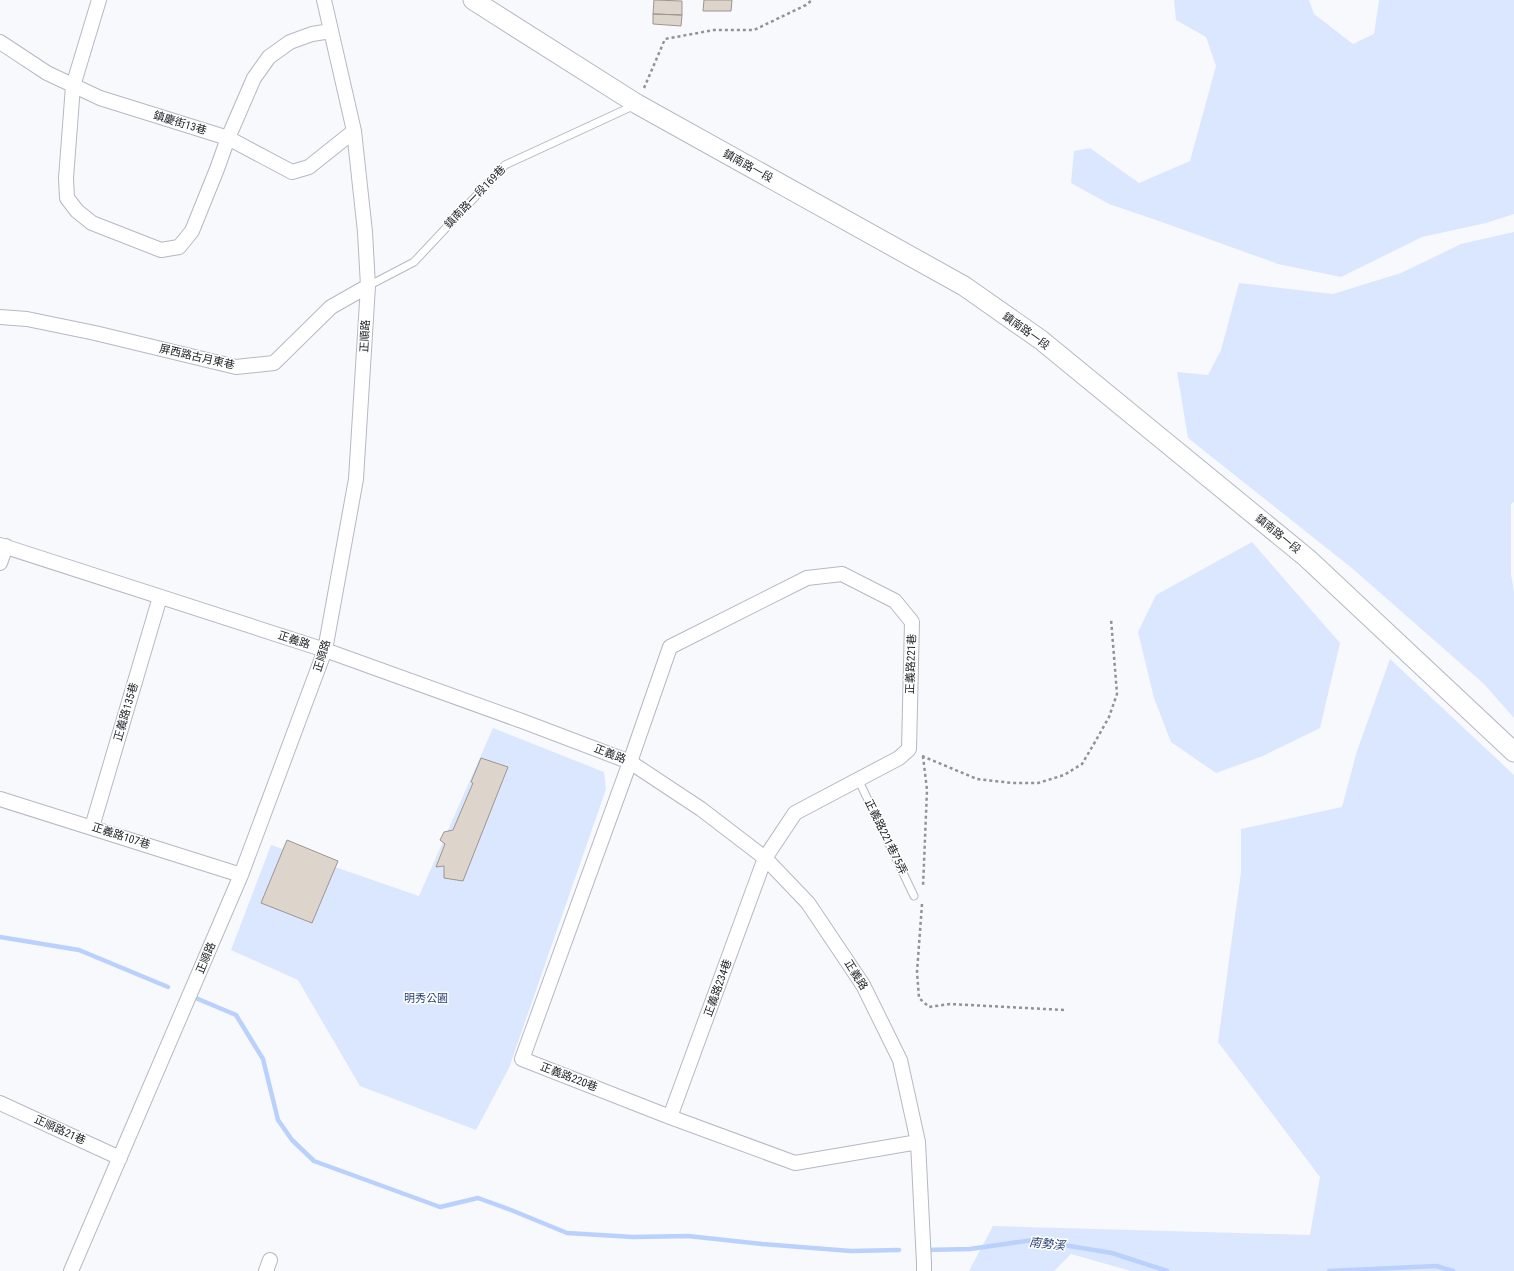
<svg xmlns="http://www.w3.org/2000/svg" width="1514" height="1271" font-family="'Roboto Condensed','Noto Sans TC',sans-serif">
<rect width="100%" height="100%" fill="#f7f9fd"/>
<path fill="#dbe7fe" d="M1174,0H1309L1314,14L1353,44L1374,34L1379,0H1514V214L1486,223L1422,237L1341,277L1278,264L1159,221L1109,204L1071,183L1074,151L1090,148L1139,183L1190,161L1216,66L1206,37L1176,20Z
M1514,232V502L1511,504V575L1514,591V718L1484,684L1353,569L1188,438L1177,372L1208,375L1221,350L1239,283L1333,294L1401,273L1461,244Z
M1252,542L1340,643L1320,728L1263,756L1216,773L1171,742L1154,698L1138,632L1156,595Z
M1390,659L1514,775V1271H1131L1071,1254L1054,1271H969L993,1226L1310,1235L1320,1177L1218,1042L1241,872V829L1342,807L1357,751Z
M493,728L604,772L606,789L509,1068L476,1130L360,1086L298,980L231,950L271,845L419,896Z"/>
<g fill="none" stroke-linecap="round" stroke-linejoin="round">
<path stroke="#bad1fd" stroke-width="4.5" d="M0,937L79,950L168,987
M191,996L236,1015L263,1059L278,1120L292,1140L314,1161L440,1207L478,1198L511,1210L567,1233L633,1237L688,1236L762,1244L851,1251L899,1250
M925,1250L970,1249L1033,1240L1112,1253L1167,1271
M1329,1271L1436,1266L1453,1271"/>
</g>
<path fill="#ddd4cc" stroke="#9e958e" d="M654,0L682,1V15L653,14Z
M704,0H732L731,11H703Z
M653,14L682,15L681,26L653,24Z
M481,758L508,767L463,881L444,878V866L436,867L445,844L440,840L444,832L453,830L473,783L471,782Z
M287,840L338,861L312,923L261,903Z"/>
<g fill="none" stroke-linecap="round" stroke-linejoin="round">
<defs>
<path id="lane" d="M368,286L414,262L505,165L635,105
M858,779L914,896"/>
<path id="street" d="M99,0L73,86L66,178L67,198L77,211L92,223L161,250L179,247L192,231L217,169L228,138L254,78L269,57L290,42L312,34L331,31
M0,42L47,73L100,98L228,138L292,172L309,167L354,131
M0,317L27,319L95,333L236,367L274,363L331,307L368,286
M0,545L325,650L522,721L630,762L701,809L765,858L808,903L863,985L900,1060L918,1142L924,1263V1271
M0,563L6,546
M0,799L241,875
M92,827L160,597
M0,1103L120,1158
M670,1117L765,858L795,813L899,758L909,749L912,622L895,601L842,574L807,578L670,647L630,762L522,1059L670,1117L795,1163L918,1142
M71,1271L241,875L325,650L356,479L368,286L365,232L354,131L324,0
M266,1271L270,1260"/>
<path id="secondary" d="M473,0L637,104L964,286L1041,340L1307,558L1514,752"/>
</defs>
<use href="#lane" stroke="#b4b9c3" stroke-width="9"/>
<use href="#street" stroke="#b4b9c3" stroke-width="16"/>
<use href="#secondary" stroke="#b4b9c3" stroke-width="21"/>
<path stroke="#909296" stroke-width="2.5" stroke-dasharray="3 3" stroke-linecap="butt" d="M644,88L665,39L714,30H754L806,5L812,0
M922,756L977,779L1012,783H1038L1064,775L1082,764L1095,742L1109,717L1117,694L1111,619
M923,756L927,790L923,887
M922,904L917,972L919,998L929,1007L950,1004L1064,1010"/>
<use href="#lane" stroke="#fff" stroke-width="7"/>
<use href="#street" stroke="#fff" stroke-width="14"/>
<use href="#secondary" stroke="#fff" stroke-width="19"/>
</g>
<g text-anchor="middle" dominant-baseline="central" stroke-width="3" stroke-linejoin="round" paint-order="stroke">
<g font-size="11" fill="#232529" stroke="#fff">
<text transform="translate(180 123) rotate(17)">鎮慶街13巷</text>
<text transform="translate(748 166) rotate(29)">鎮南路一段</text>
<text transform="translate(475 197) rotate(-46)">鎮南路一段169巷</text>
<text transform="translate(1026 331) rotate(36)">鎮南路一段</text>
<text transform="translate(365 336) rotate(-87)">正順路</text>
<text transform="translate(197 357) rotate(13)">屏西路古月東巷</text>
<text transform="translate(1278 534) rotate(39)">鎮南路一段</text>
<text transform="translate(294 640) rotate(18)">正義路</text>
<text transform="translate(322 656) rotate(-73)">正順路</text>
<text transform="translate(911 664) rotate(-88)">正義路221巷</text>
<text transform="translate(126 712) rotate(-74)">正義路135巷</text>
<text transform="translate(610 754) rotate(21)">正義路</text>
<text transform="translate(121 836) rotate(18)">正義路107巷</text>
<text transform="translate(886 837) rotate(64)">正義路221巷75弄</text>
<text transform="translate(206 958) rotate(-67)">正順路</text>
<text transform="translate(856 975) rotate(58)">正義路</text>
<text transform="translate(718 988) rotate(-70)">正義路234巷</text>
<text transform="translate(569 1077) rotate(21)">正義路220巷</text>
<text transform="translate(60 1130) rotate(24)">正順路21巷</text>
</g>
<g font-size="11" fill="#253e73" stroke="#fff">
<text x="426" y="998">明秀公園</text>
</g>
<g font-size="12" font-style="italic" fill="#223a70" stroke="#fff">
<text transform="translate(1047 1244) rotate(6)">南勢溪</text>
</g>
</g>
</svg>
